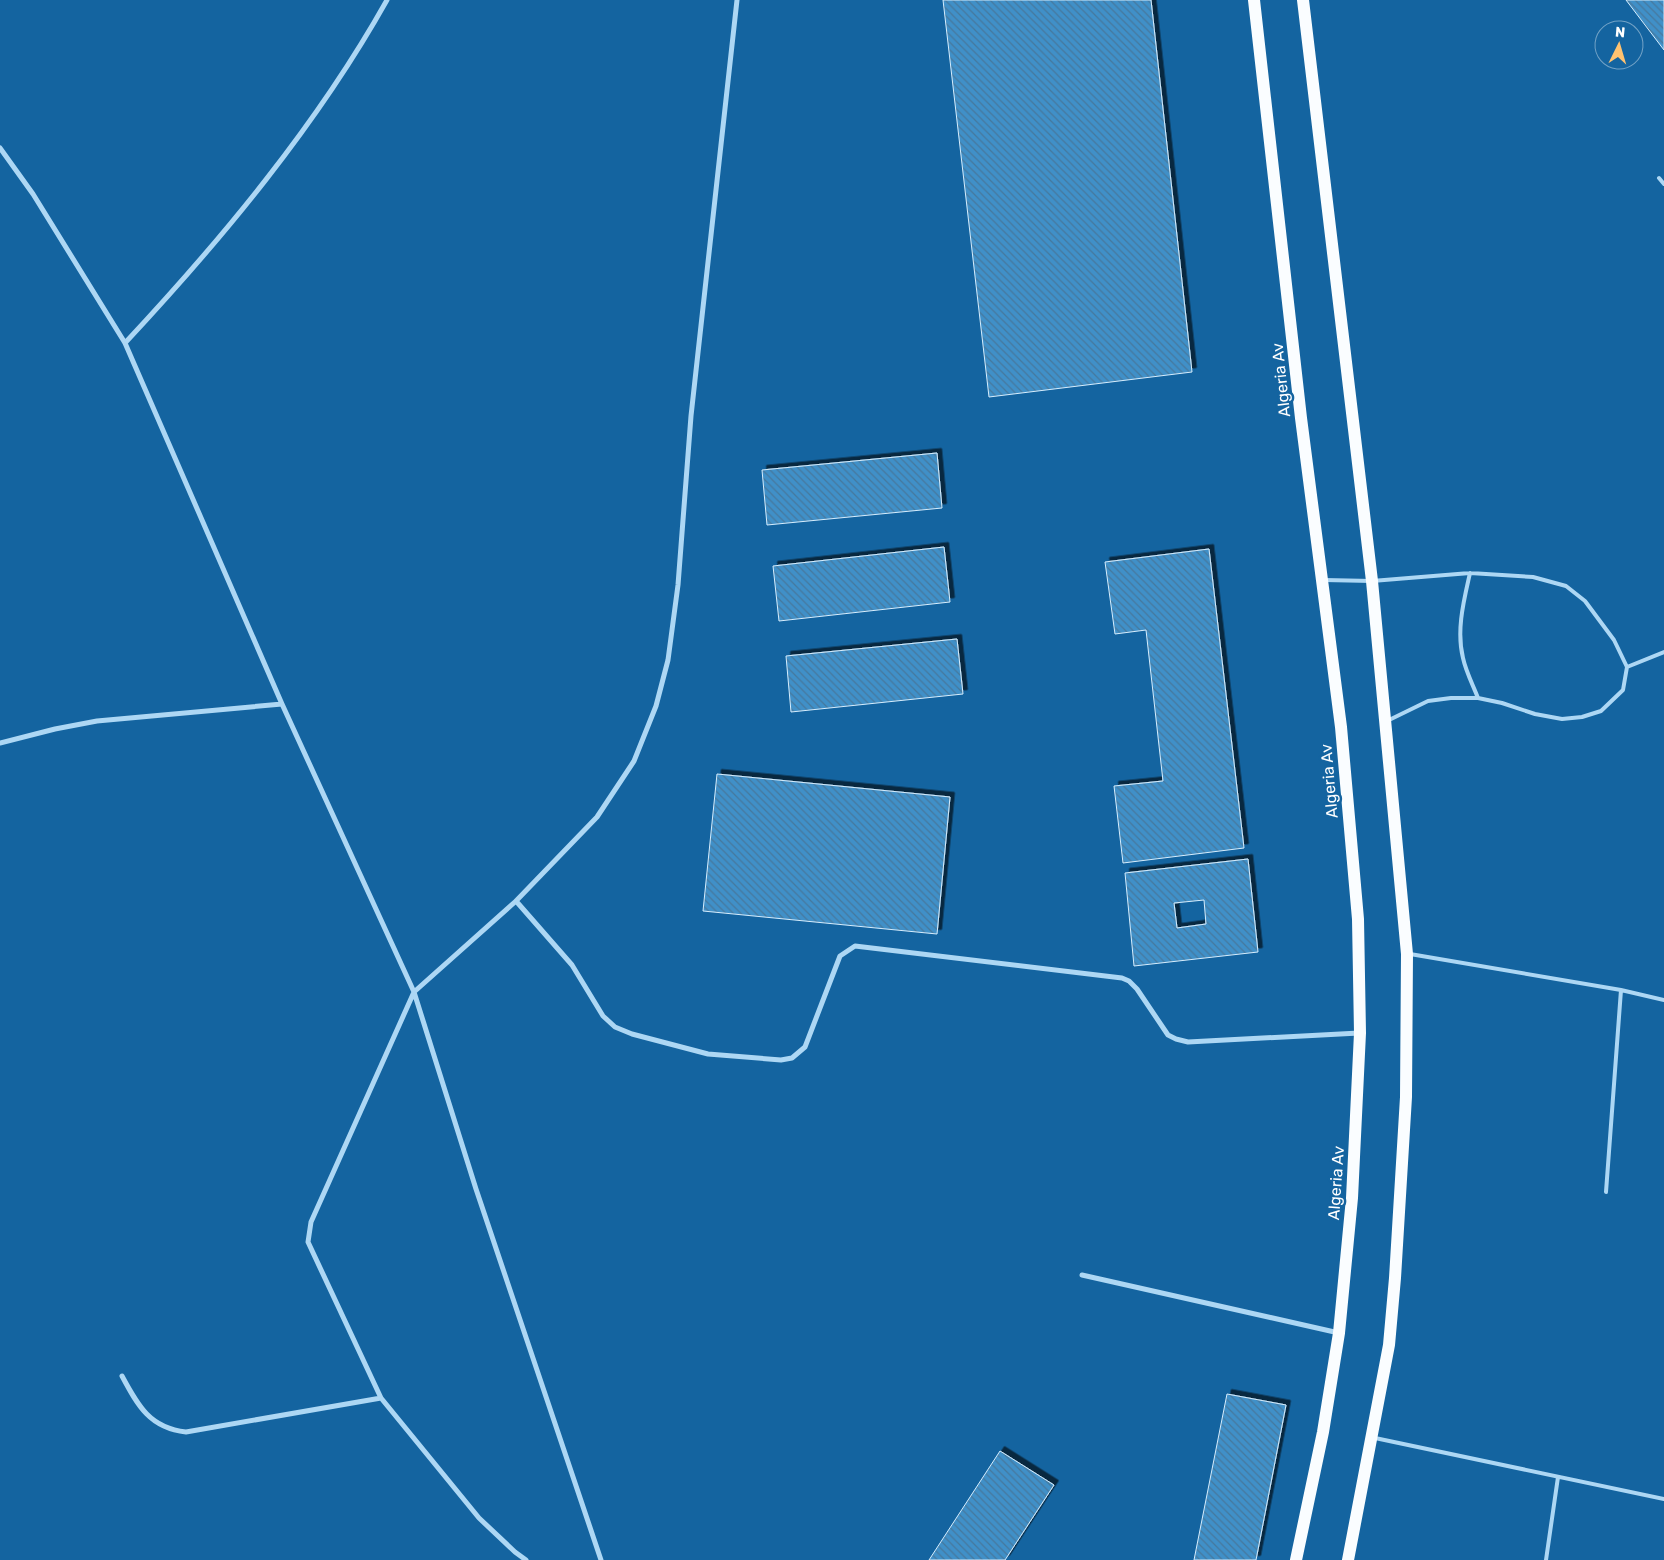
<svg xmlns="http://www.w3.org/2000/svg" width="1664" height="1560" font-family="Rubik,sans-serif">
<defs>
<pattern id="building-back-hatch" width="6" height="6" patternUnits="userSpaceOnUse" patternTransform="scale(1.25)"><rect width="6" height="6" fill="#4190c8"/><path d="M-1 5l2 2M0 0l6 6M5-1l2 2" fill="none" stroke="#45789d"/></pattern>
<filter id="shadow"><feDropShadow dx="4.5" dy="-4.5" stdDeviation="0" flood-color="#0009"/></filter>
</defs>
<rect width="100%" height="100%" fill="#1464a0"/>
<path fill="url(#building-back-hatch)" stroke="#d6edfd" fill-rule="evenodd" filter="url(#shadow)" d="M943,0H1151L1192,372L989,397Z
M1626,0H1664V50Z
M937,453L942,508L767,525L762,470Z
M944,547L950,602L779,621L773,566Z
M1209,549L1244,848L1123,863L1114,786L1163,781L1146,630L1115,634L1105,562Z
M957,639L963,694L791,712L786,656Z
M717,774L950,797L937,934L703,911Z
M1248,859L1258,952L1134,966L1125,873ZM1204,900L1206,924L1177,928L1174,903Z
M1227,1394L1286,1405L1256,1560H1194Z
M1000,1451L1054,1485L1005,1560H929Z"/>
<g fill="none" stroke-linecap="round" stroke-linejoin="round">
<path stroke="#add7f4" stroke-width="4" d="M1659,178L1664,184
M1470,573C1464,600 1456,630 1463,658C1466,672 1473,685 1478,698
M1324,580L1372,581L1470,573L1533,577L1566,586L1585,601L1614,640L1627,667L1623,690L1601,711L1582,717L1562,719L1535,714L1502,703L1478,698H1451L1428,701L1387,721
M1627,667L1664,652
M1410,954L1621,990L1664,1000
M1606,1192L1621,990
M1375,1438L1664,1499
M1546,1560L1558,1477"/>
<path stroke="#add7f4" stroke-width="5" d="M0,148L33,194L125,343L282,704L414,992L476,1189L601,1560
M125,343C222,239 317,125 387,0
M0,743L55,729L97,721L282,704
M516,901L572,965L603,1016L615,1027L632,1034L708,1054L781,1060L792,1058L805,1047L840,956L855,946L1122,978L1129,981L1137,989L1168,1035L1176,1039L1188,1042L1359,1033
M1082,1275L1339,1333
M122,1376C138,1406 150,1428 186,1432L381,1398
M526,1560L515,1552L479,1518L381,1398L308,1242L311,1222L414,992L516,901L597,817L634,761L656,706L668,660L678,585L691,416L737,0"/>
<path stroke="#fafdff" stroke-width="12" d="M1254,0L1301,418L1341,727L1358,919L1360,1033L1352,1198L1339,1333L1323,1432L1296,1560
M1303,0L1372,581L1407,954L1406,1097L1395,1278L1389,1345L1348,1560"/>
</g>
<g text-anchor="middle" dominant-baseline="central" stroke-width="5" stroke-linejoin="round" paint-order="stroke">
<g font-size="16" fill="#fff" stroke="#1464a0">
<text transform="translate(1281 380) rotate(-96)">Algeria Av</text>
<text transform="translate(1329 781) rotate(-95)">Algeria Av</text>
<text transform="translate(1336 1183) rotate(-86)">Algeria Av</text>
</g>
</g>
<g transform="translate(1619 45) rotate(5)"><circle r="24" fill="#1464a0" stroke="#72a2c6"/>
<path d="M0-4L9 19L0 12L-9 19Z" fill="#ffc270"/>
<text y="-8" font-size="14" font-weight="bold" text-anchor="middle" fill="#ffffff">N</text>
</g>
</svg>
